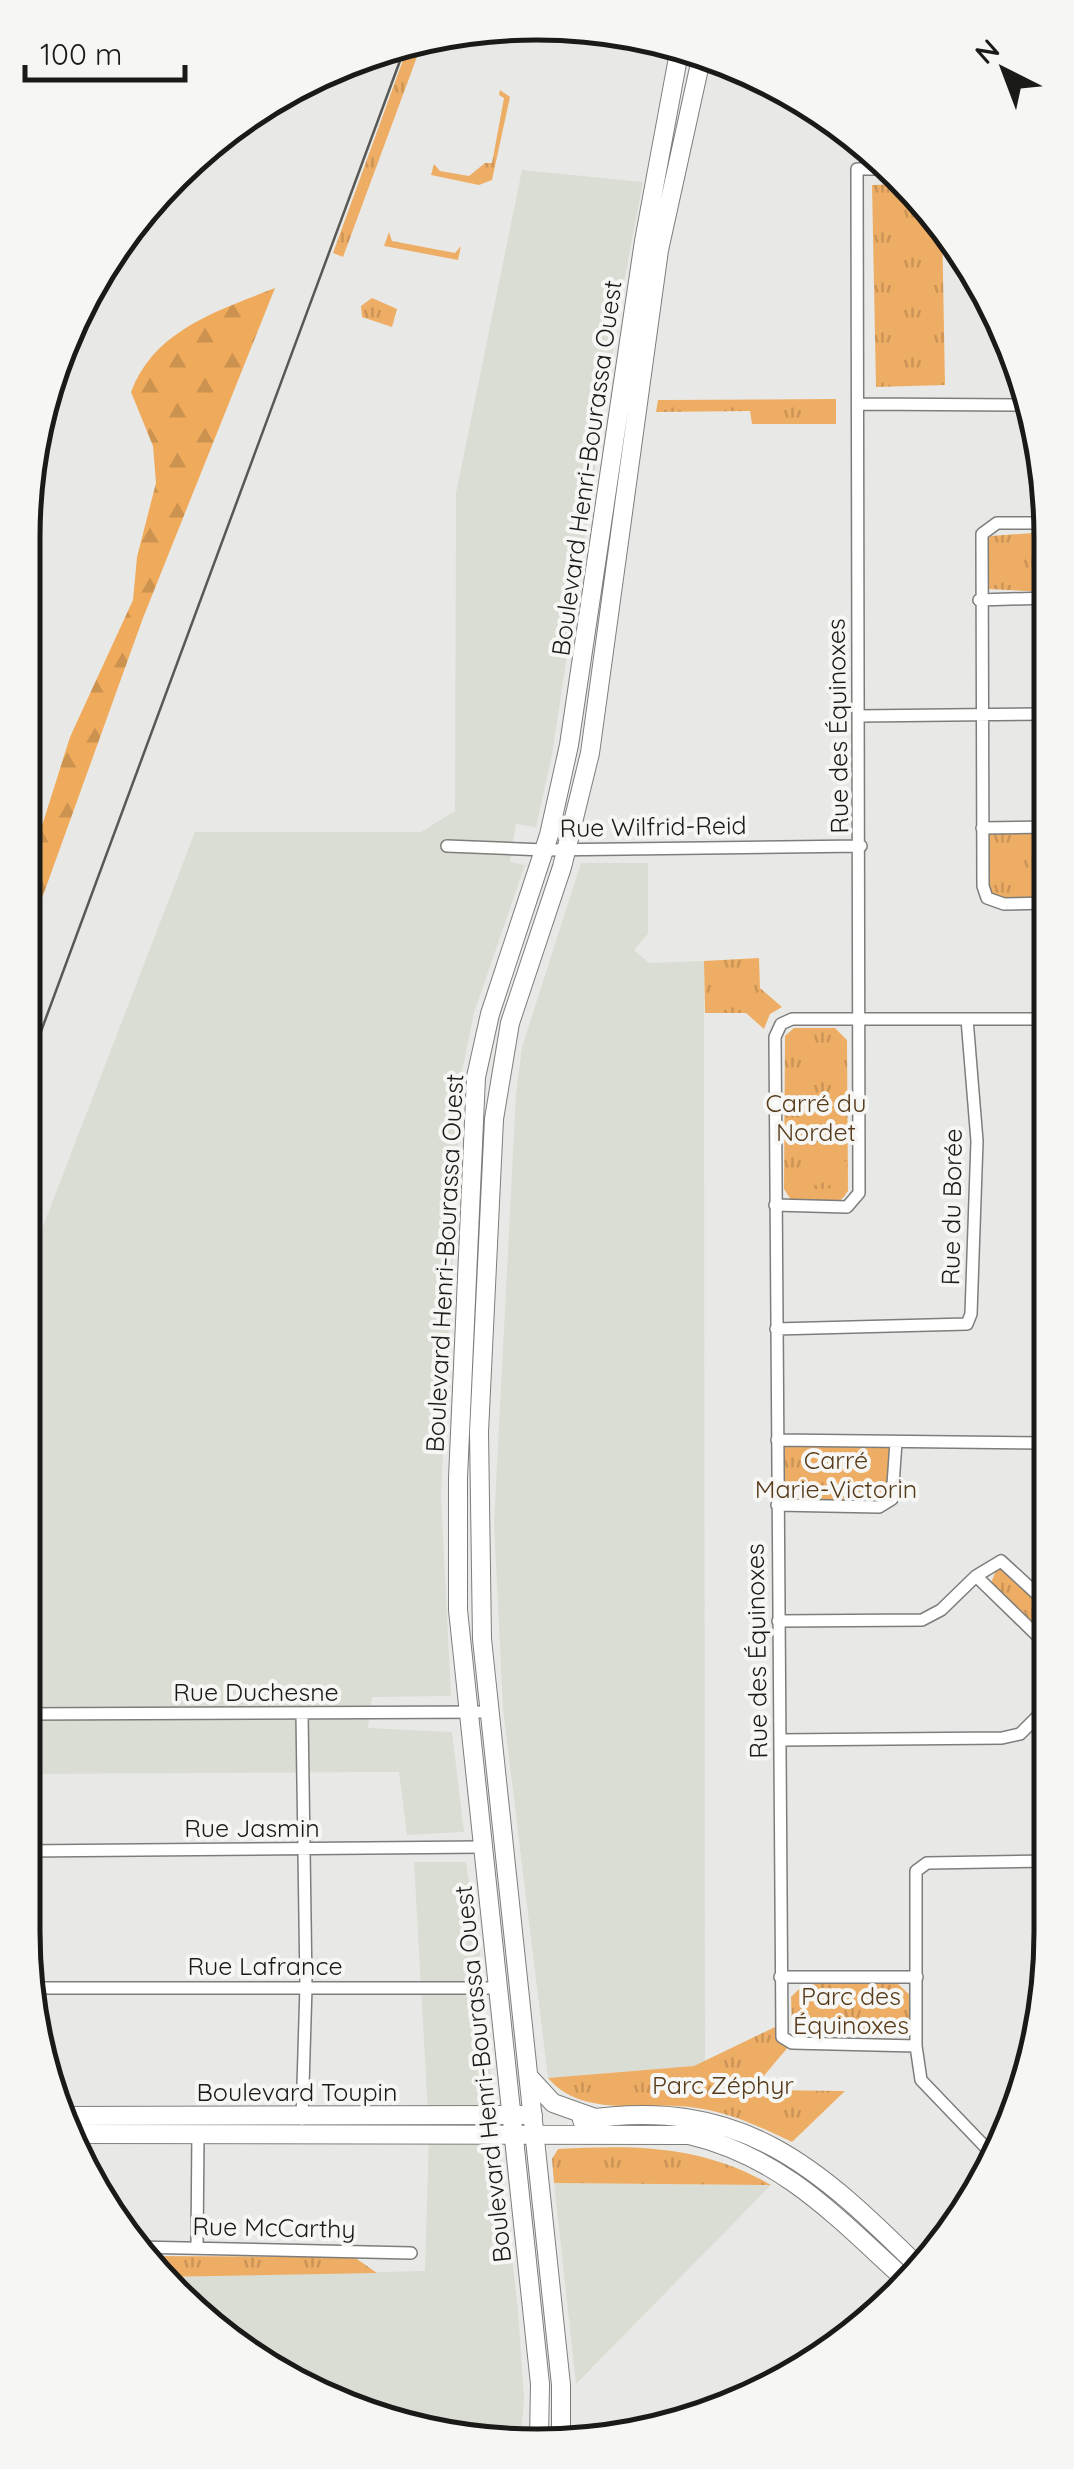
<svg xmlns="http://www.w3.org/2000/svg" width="1074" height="2469" font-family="Quicksand,sans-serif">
<defs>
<pattern id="grass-tufts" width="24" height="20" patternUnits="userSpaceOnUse" patternTransform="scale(2.5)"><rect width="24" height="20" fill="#eead64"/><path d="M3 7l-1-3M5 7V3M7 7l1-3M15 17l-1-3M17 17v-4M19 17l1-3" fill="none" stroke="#cc9456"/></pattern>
<pattern id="forest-firs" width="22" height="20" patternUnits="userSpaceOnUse" patternTransform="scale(2.5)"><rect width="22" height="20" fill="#efaa5c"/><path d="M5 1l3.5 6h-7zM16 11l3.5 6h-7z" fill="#cc924f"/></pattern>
</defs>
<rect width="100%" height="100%" fill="#e8e9e6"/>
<path fill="#daddd3" d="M522,170L643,182L621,298L552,755L536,827L516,824L510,862L525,865L474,1013L462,1071L441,1494L451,1696L372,1697L368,1728L452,1732L464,1832L407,1835L399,1772L23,1774V1278L195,832H421L455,811L456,493Z
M581,863H648V934L634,950L649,963L704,961L705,2061L694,2066L548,2078L503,1709L494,1524L516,1094L522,1047Z
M414,1862H466L482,1967L473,1977L474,2004L483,2009L493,2096L487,2101L491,2146L500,2149L518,2311L524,2397L521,2439L437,2437L280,2378L158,2277L425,2271L429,2132Z
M554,2183L771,2185L576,2384Z"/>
<path fill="url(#grass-tufts)" d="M421,46L343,257L333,253L407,49Z
M500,90L510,97L492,180L479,185L431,175L434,164L440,171L469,176L485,163H492L504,98L499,95Z
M906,184L942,221L945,385L876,387L872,185Z
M389,232L392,241L455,253L461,246L458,260L384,246Z
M372,298L397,309L392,327L362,317L361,306Z
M836,399V424H752L750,411L656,412L658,400Z
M1047,532V592L988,589L986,542L991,536Z
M1048,827V903L987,898L982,828Z
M759,958L760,988L782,1007L770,1014L764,1029L746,1013H705L704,961Z
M835,1028L847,1040L848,1191L839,1202L791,1200L784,1189L785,1036L794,1028Z
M777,1440L896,1442L892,1499L879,1507L777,1505Z
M997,1568L1005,1569L1051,1612V1640L991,1583Z
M888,1983L898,1984L910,1995V2025L897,2035H803L792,2025L791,1997L804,1984Z
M775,2027L789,2046L752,2090L845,2091L792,2142C760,2127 732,2113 697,2108C647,2100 584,2120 548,2078L694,2066Z
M558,2149C637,2145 701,2145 771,2185L554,2183L552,2159Z
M141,2256L354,2257L377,2273L158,2277Z"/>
<path fill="url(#forest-firs)" d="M275,288L143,618L23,951V886L70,737L133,600L137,557L156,483L153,446L131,392C154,330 217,311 275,288Z"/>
<path fill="#eead64" d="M836,1161H848L845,1196L836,1202H805V1190L834,1188Z"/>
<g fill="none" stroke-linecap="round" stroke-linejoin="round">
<defs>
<path id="street" d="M859,404L1030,405
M1047,523H997L982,534L983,886L987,898L1004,904L1048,903
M979,600L1047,598
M858,716L1048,714
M982,828L1048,827
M447,846L544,850L861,846
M775,1205L847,1207L859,1193L857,169H891
M776,1329L967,1324L971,1314L977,1141L967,1019
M777,1440L1050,1443
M777,1505L879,1507L892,1499L896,1442
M1050,1606L1001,1561L976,1576L1051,1649
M778,1621L922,1620L941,1610L976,1576
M23,1714L489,1712
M302,1714L306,1986L302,2119
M780,1740L1002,1738L1020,1734L1051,1703
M23,1851L482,1847
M780,1977H917
M32,1988H497
M1035,2030V1994L1043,1982
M916,2046L792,2043L782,2037L775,1037L781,1024L792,1019H1049
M992,2154L921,2080L916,2046V1871L927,1863L1051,1861
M136,2247L411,2253
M197,2247L198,2132"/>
<path id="secondary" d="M61,2116L533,2115
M582,2120C742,2095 818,2167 923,2271
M71,2134L689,2135C784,2157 840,2221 909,2283"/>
<path id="primary" d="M530,2078L553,2103L595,2118
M539,2440L540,2384L458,1610V1478L476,1077L490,1014L549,835L569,745L644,241L680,47
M561,2441V2385L482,1639L479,1432L494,1119L510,1023L562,867L590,753L659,250L703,50"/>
</defs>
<use href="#street" stroke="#7d7e7b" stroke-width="14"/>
<use href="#secondary" stroke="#7d7e7b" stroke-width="20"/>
<use href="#primary" stroke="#7d7e7b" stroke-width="20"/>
<use href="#street" stroke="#fff" stroke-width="11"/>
<use href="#secondary" stroke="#fff" stroke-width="18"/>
<use href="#primary" stroke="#fff" stroke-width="18"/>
<path stroke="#585856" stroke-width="2.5" d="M23,1080L404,50"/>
</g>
<g text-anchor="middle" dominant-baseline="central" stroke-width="8" stroke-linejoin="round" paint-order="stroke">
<g font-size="25" fill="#1a1a19" stroke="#f6f7f4">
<text transform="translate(586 468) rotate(-82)">Boulevard Henri-Bourassa Ouest</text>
<text transform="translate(837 726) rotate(-91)">Rue des Équinoxes</text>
<text transform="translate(653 826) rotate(-1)">Rue Wilfrid-Reid</text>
<text transform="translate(951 1207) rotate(-89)">Rue du Borée</text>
<text transform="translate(444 1263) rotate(-87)">Boulevard Henri-Bourassa Ouest</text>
<text transform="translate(756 1651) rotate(-91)">Rue des Équinoxes</text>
<text x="256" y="1691">Rue Duchesne</text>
<text x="252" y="1827">Rue Jasmin</text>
<text x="265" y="1965">Rue Lafrance</text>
<text transform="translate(482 2074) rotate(-96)">Boulevard Henri-Bourassa Ouest</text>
<text x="297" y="2091">Boulevard Toupin</text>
<text transform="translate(274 2227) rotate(1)">Rue McCarthy</text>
</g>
<g font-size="25" fill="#573b1a" stroke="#f6f7f4">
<text x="816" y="1102">Carré du<tspan x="816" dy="29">Nordet</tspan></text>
<text x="836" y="1459">Carré<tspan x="836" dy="29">Marie-Victorin</tspan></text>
<text x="851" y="1995">Parc des<tspan x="851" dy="29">Équinoxes</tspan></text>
<text x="723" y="2084">Parc Zéphyr</text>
</g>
</g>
<path d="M0 0H1074V2469H0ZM537 40H537A497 497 0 0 1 1034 537V1932A497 497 0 0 1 537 2429H537A497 497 0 0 1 40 1932V537A497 497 0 0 1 537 40Z" fill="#f6f7f4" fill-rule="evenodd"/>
<path fill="none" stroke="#1a1a19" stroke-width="5" d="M537 40H537A497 497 0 0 1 1034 537V1932A497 497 0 0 1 537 2429H537A497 497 0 0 1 40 1932V537A497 497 0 0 1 537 40Z"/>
<g transform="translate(1004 70) rotate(318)" stroke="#f6f7f4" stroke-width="8" paint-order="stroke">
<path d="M0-8L18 38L0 25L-18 38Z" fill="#1a1a19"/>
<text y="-15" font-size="28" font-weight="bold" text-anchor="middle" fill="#1a1a19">N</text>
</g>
<path d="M25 65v15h160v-15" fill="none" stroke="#1a1a19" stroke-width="5"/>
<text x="40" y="65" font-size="30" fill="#1a1a19" stroke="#f6f7f4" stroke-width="8" paint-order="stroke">100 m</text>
</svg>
